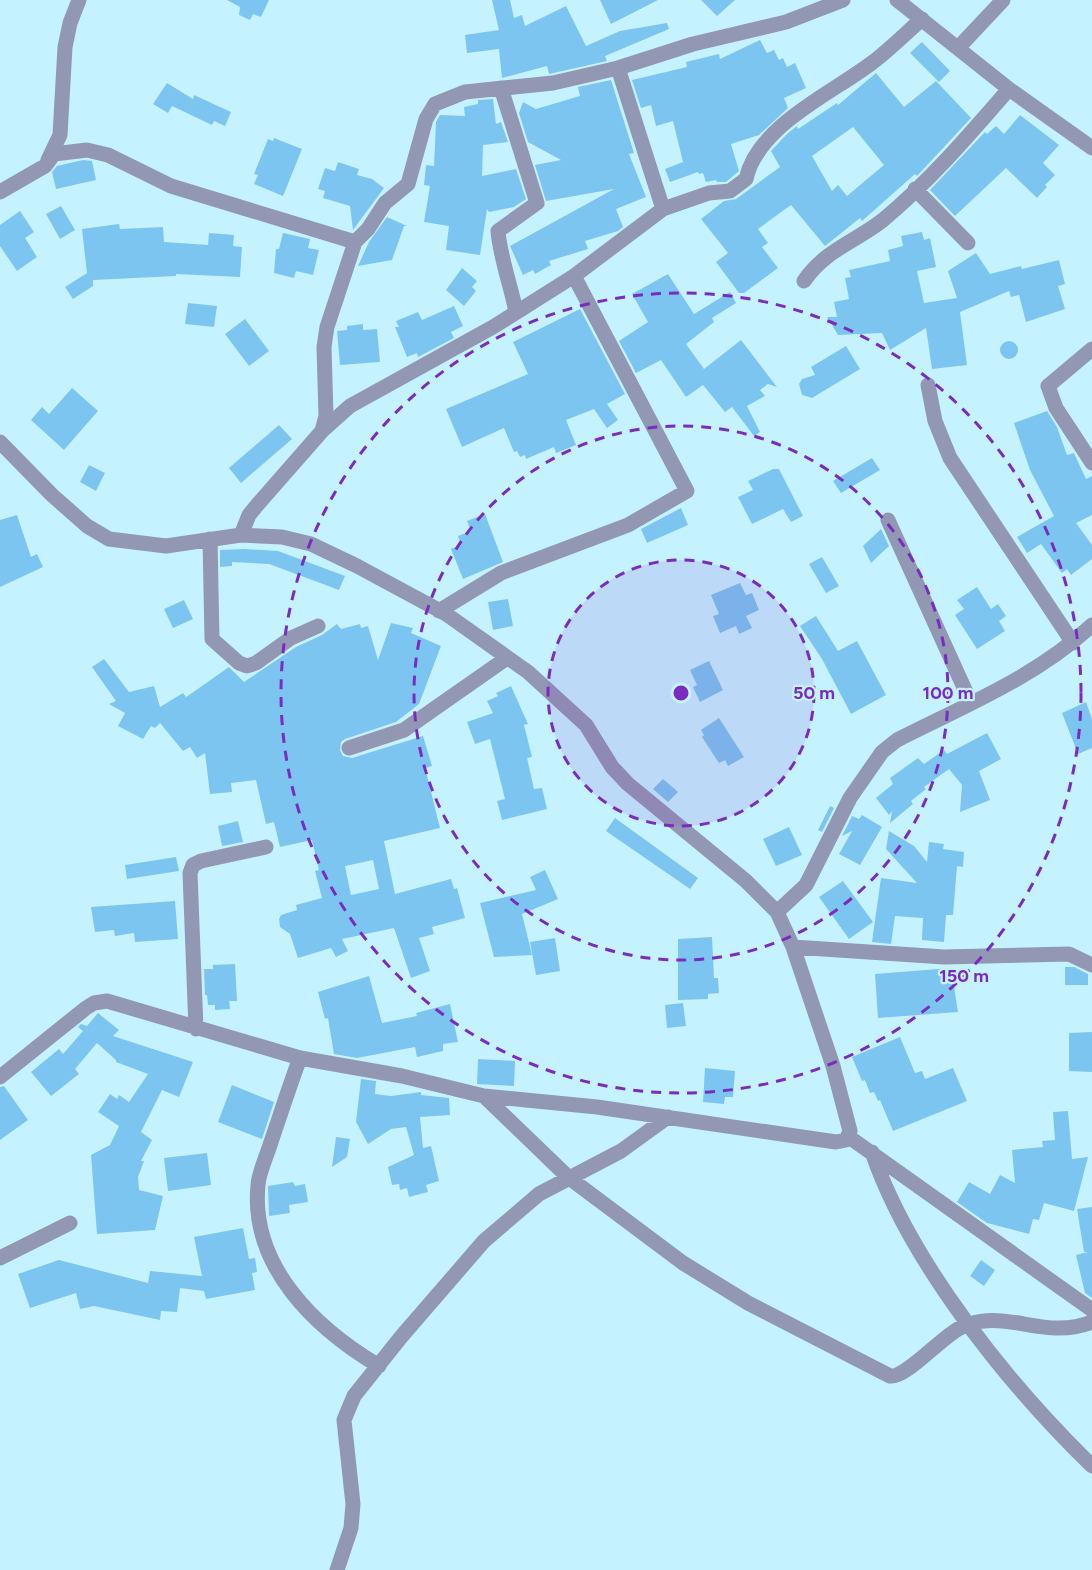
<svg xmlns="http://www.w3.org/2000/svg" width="1092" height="1570" font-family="Figtree,sans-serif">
<rect width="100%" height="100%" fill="#c5f2ff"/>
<path fill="#7dc5f1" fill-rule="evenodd" d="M227,0H269L261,17L253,14L250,20L239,15L240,7Z
M492,0H510L514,18L522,15L525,26L566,6L586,46L620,31L667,23L669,29L605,56L607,61L549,74L547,66L502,78L499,49L467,53L465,35L499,30Z
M600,0H658L611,24Z
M701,0H735L717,16Z
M760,40L767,53L774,50L779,60L783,58L787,67L795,63L806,88L784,98L788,108L759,135L731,144L739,171L726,182H717L716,180L706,182L703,173L699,174L698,172L670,182L665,169L683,162L673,121L656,126L651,105L641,108L632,80L687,67L686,62L719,54L720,59Z
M922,42L950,71L939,82L910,53Z
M876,73L904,107L936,81L971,118L917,176L915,174L862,221L860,218L825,246L791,205L758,229L768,243L762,247L778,268L744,293H739L716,262L728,253L701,219L724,201L736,199L780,167L771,151L787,134L797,126L798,129L837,103L838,105ZM853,127L884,165L847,196L838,185L832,191L812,156Z
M611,80L634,153L629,154L646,197L616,209L623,227L618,231L585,241L588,249L549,261L551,265L535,274L533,270L523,275L510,246L614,189L546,201L535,165L561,160L528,142L519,113L523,102L536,109L580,96L578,87Z
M167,83L193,99L194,95L231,112L225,126L214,121L212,125L172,106L168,113L153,104Z
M493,99L496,124L501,122L508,142L483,145L482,176L516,169L526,199L514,207L489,212L487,209L480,255L446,250L449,226L424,222L430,186L424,185L426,165L434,166L436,122L440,115L465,116L464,107L478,104V100Z
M1020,115L1059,145L1043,163L1055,175L1045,185L1047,187L1037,198L1006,168L955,216L930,190L985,132L987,134L996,126L1004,134Z
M274,138L302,149L283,196L254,184L258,175L254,174L268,139L273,141Z
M83,160L92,161L96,180L56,189L52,172L57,166Z
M338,162L359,169L357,175L372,179L384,188L353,230L350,206L323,198L325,191L318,189L325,168L335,171Z
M61,206L75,230L60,239L46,214Z
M20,211L34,232L25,238L37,257L17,271L0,246V225Z
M387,217L407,226H404L392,260L358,266L369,242Z
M119,224L120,229L163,227L164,242L208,245L209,233L234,235L233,246L242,247L240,277L176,274V276L93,280V286L73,299L65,287L87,273L82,229Z
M922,232L924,240L930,238L936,267L917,271L924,303L957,298L948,271L976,253L990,274L1021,266L1022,269L1059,260L1065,284L1058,286L1065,309L1026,322L1019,295L1011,297L1009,291L960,312L967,365L932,369L926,328L890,350L882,333L838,335L827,317H837L834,302L849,299L845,278L851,277L849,270L890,261L888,250L903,246L901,236Z
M283,233L310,239L308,248L319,250L313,275L296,271L294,278L274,273L276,249H279Z
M462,268L477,281L472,287L476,291L464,306L446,290Z
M668,274L694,314L730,292L736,303L712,318L714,322L686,344L704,369L741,340L777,387L768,384L760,390L765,396L747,406L760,432L754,436L732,407L725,412L703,385L686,397L661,360L636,373L619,341L648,322L632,294Z
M188,303L217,306L214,327L185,324Z
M454,306L463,326L451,332L454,338L418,357L417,353L407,357L395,327H399L396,321L418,312L422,320Z
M580,309L625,394L607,404L618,420L607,428L594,409L566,420L576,445L556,453L554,447L526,459L525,455L520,457L517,451L514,452L504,428L462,447L446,409L528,374L513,342Z
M245,319L269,351L249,366L225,334Z
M363,324V330L377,329L380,362L340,365L337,331L347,330V326Z
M1000 350a9 9 0 1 1 18 0a9 9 0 1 1-18 0Z
M846,346L860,369L812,398L802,395L799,384L802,379L815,375L811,367Z
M72,388L98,411L64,450L31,420L42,407L49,414Z
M1047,411L1057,427L1067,455L1074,453L1086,479L1092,476V515L1076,523L1092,545V559L1071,575L1067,569L1062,573L1041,544L1027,553L1017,537L1054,516L1030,470L1014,423Z
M279,425L292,439L241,483L229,468Z
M872,458L880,470L841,493L833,481Z
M89,465L105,473L96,491L80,482Z
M773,469H779L803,516L791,522L783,509L752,524L738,497L753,490L748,481Z
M681,508L688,525L647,543L641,529Z
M485,514L503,562L463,579L451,549L461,545L458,536L471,531L467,521Z
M17,515L31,557L37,554L43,567L0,587V520Z
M881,529L889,546L871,563L863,546Z
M244,549L278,551L345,576L339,590L269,564L232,562V566L220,567V550Z
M822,557L839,586L826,593L809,564Z
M740,583L746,595L752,593L759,610L746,616L752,628L739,634L736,626L720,633L713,616L719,614L711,595Z
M977,587L991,609L998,604L1006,616L999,621L1005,631L977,649L955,615L964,609L957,600Z
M508,599L513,626L493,630L488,602Z
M184,600L193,619L173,628L164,609Z
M816,616L838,651L857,641L886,695L851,714L822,659L800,626Z
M391,623L413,628L411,633L441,646L419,704L396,722L345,739L341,742L340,750L343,756L352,758L423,736L432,766L425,768L440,828L384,841L395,894L451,879L454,889L457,888L465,918L432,927L434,934L419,938L430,971L411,978L394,928L342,939L348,951L336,957L331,948L298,958L290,934L280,927L279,919L281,915L297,910L296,905L322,898L315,871L319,870L312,840L280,847L274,822L266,824L256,780L231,783L232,792L210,794L205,753L197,758L190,747L183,751L160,723L155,728L151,726L143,739L118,726L125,713L109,704L116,701L92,667L104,659L129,692L154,686L160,707L183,693L186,697L182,700L229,667L244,682L296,647L322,635L337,624L341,629L360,624L361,628L368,626L378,660ZM373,860L379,889L351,895L345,866Z
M709,661L723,690L700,702L693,687L697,685L690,670Z
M511,686L528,724L524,725L532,757L527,758L534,789L542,788L547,809L502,820L497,801L505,799L490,739L475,744L467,722L493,713L487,701L498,696L496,693Z
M1086,702L1092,719V748L1078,754L1062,713Z
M719,718L744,757L728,766L725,760L719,763L702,737L704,735L701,730Z
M987,733L1001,759L979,771L990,800L960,812L962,785L949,769L924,787L926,789L911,801L913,804L890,823L892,811L889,815L876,798L893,784L890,778L918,758L924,764L944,750L947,754Z
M663,779L678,792L668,802L653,789Z
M830,806L834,808L822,832L818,830Z
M862,815L882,827L860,865L839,854L852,831L842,836L852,816L859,819Z
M615,818L698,878L690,889L606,831Z
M238,821L243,842L222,846L218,826Z
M789,827L802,855L776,866L763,839Z
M889,831L914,846L927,862L929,842L944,844L943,849L964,852L963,867L957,866L953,915H946L944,942L922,940L923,918L895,916L891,944L872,942L881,878L917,883L886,849Z
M176,857L179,871L127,879L125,865Z
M545,870L558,899L522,914L532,955L494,957L480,903L536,890L530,877Z
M843,881L873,922L849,939L819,897Z
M175,901L178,939L135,942L134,933L115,936L114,930L95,932L91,907Z
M712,937L714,978H718L719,993L708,994V999L678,1000V939Z
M555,938L560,971L536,975L530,942Z
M235,964L237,1001H229L230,1009L215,1010V1005H208L207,995H205L204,969H213V965Z
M1065,967H1074L1088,974V985H1065Z
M951,968L958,1012L878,1018L875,974Z
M369,976L382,1023L417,1016L416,1013L450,1004L458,1042L443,1044V1051L417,1057L415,1047L357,1058L334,1054L328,1018L325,1019L318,992Z
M683,1003L686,1026L667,1028L665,1005Z
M98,1013L119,1030L113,1036L193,1062L179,1097L162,1090L141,1132L152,1140L141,1161H144L138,1177L139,1190L163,1196L155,1230L97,1234L91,1155L110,1145L119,1126L98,1112L110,1094L117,1099L119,1095L129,1102L148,1074L116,1062V1060L97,1043L75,1069L79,1074L51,1096L31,1072L59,1049L63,1054L83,1031L78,1027L81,1024L87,1026Z
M1092,1032V1072L1069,1071V1033Z
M900,1037L915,1073L922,1071L925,1079L953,1068L967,1101L893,1131L880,1100L878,1101L874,1092L870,1093L865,1080L862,1081L852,1057Z
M478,1059L515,1061L514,1086L477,1084Z
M705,1068L735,1071L733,1097H725L724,1104L703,1102Z
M361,1079L376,1081L375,1094L391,1096L421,1092V1095L449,1098L450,1115L420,1117L423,1148L431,1146L439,1181L426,1185L428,1192L409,1197L407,1188L400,1190L399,1184L392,1185L388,1167L414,1155L406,1127L391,1129L368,1144L356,1122Z
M232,1085L274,1102L262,1139L218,1122Z
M4,1086L28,1120L0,1140V1087Z
M1068,1111L1072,1159L1088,1157L1074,1211L1044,1203L1039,1220L1033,1219L1029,1234L987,1223L957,1202L969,1182L990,1194L1000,1175L1015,1183L1012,1150L1043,1147L1042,1141L1055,1140L1053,1112Z
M336,1137L350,1139L347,1157L332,1167Z
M207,1153L211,1185L168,1191L164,1158Z
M293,1182L295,1186L305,1184L308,1202L289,1205L290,1213L269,1216L268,1186Z
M1092,1207V1298L1085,1293L1076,1255L1088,1252H1084L1077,1209Z
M243,1228L249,1259L255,1258L257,1272L252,1273L255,1290L206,1299L204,1291L180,1288L177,1312L161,1311L160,1320L94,1306L80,1309L76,1293L30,1308L18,1274L59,1260L148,1283L150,1271L202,1276L194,1237Z
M981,1260L995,1270L984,1286L970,1276Z"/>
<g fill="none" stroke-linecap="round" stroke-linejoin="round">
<path stroke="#9297b4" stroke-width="15" d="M897,0L1009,89L1092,148
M958,48L1003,0
M618,68L663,209
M501,88L537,203L498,231C500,257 511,286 516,312
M48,160L60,135L65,47L70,23L79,0
M915,189L968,243
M0,192L45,166L54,154L87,150L108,155L171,186L355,242
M804,281C825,250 855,242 883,220C929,182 970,134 1009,89
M1092,349L1048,386L1056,408L1092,463
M928,385L935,421L950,458L1073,643
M322,431L326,416L324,347L327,327L355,242L368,229L385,203L408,184L426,119L435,104L465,92L553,83L618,68L693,44L786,22L843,0
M0,442L52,495L87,526L109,539L166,546L241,535L282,537L311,544L357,566L446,614L528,672L586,725L612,767L628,784L746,881L777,912L793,947L833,1066L850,1131L846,1140L836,1142L597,1107L484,1096L402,1076L300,1058L107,1001L94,1003L86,1008L0,1077
M888,520L971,703
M241,535L249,515L258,504L322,431L350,406L493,327L574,276L663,209L709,193L730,191L746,179C758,125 833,93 873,62C890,49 906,33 922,19
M210,539L212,639L239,663L247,666L256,663L291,638L318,626
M439,611L501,573L628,525L687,491L574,276
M349,748L404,730L507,658
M777,912L806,885L850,798L882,752L897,740C964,706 1036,677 1092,625
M793,947L944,957L1069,954L1092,965
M196,1029L190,873L193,865L201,861L266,847
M300,1058C289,1087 280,1116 270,1145C266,1158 259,1172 258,1185C250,1266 315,1328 379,1366
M484,1096L568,1177L683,1263L748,1303L890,1376C907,1379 946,1330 969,1324C1012,1311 1046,1340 1092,1322
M849,1137L1092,1310
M872,1152C910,1263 1009,1385 1092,1466
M0,1258L70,1223
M337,1570L351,1528L353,1504L344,1420L354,1396L401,1337L484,1241L539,1194L621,1151L668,1117"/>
</g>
<circle cx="681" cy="693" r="133" fill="#7b2cbf" fill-opacity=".12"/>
<g fill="none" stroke="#7b2cbf" stroke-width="3" stroke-dasharray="10 8">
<circle cx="681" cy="693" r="133"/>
<circle cx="681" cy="693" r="267"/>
<circle cx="681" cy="693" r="400"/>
</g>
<circle cx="681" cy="693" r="9" fill="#7b2cbf" stroke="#c5f2ff" stroke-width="3"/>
<g font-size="18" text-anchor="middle" font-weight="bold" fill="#7b2cbf" stroke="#c5f2ff" stroke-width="4.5" stroke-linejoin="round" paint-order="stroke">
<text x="814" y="699">50 m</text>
<text x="948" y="699">100 m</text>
<text x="964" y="982">150 m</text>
</g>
</svg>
